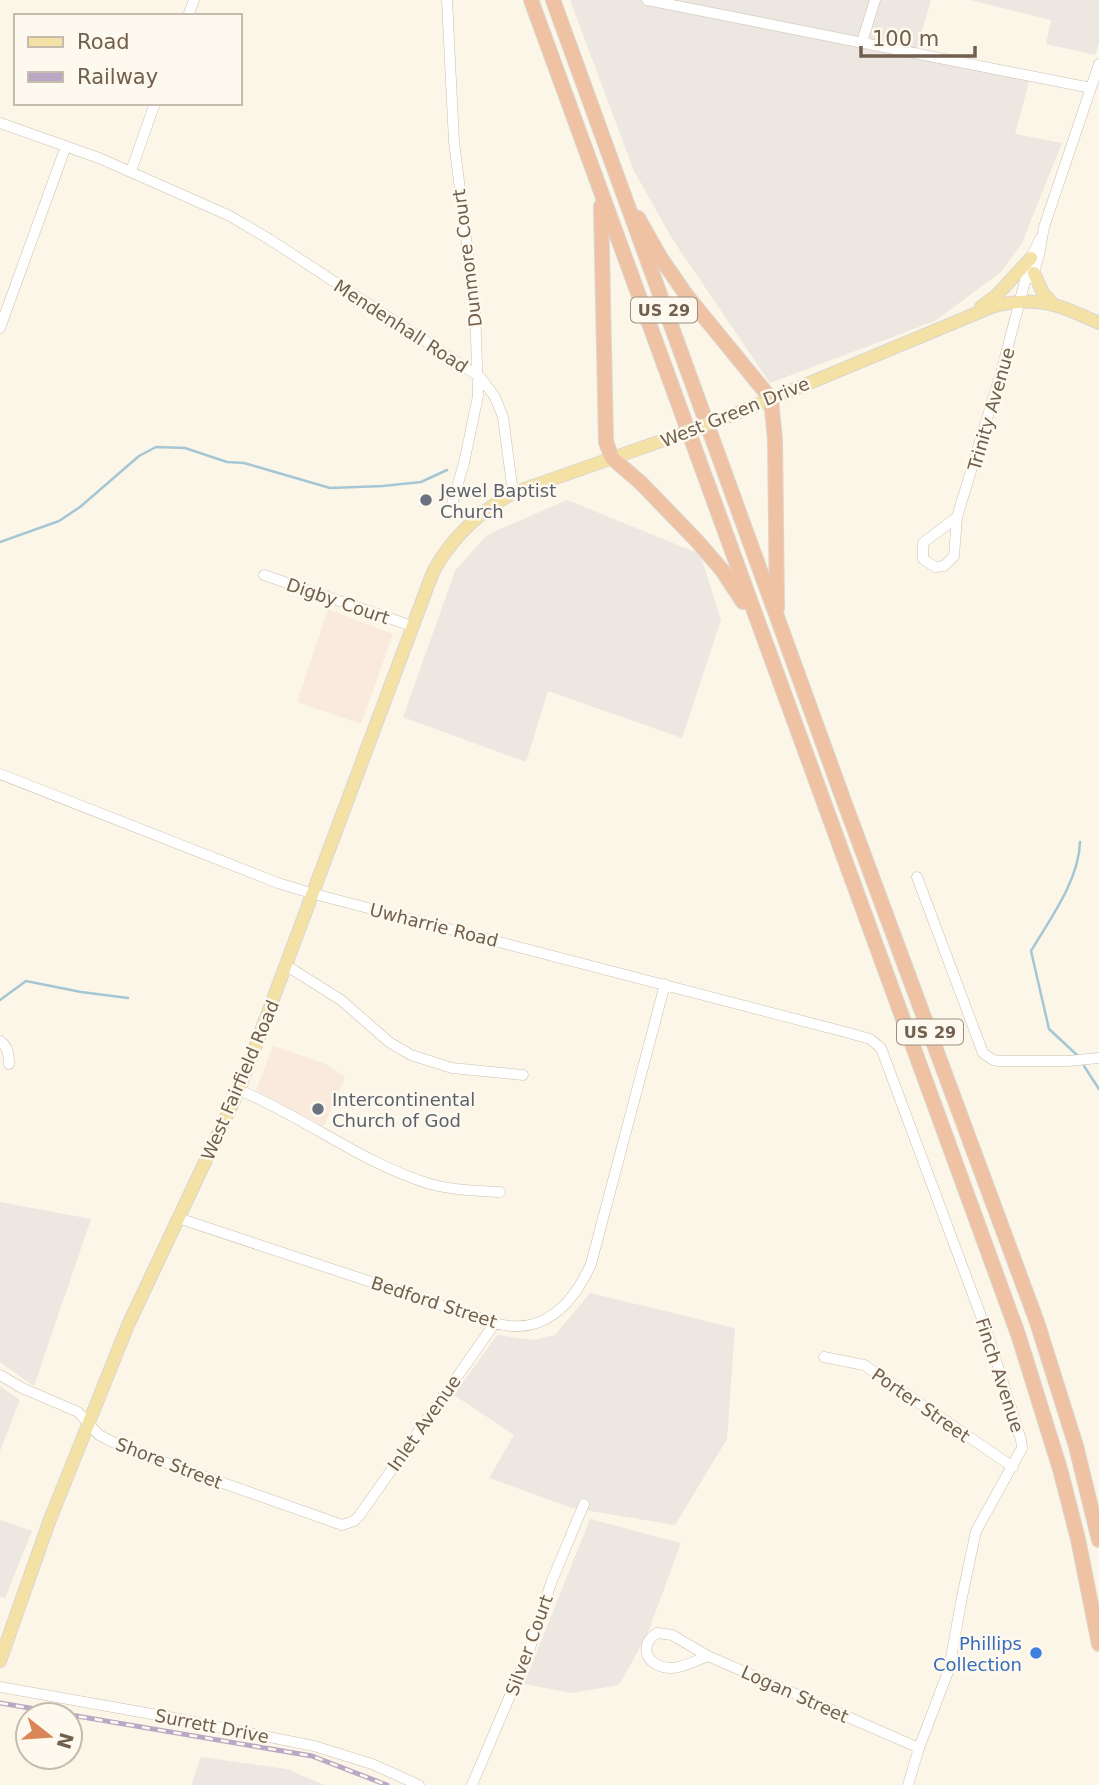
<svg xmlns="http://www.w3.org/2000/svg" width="1099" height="1785" font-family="'DejaVu Sans',sans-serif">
<rect width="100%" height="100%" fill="#fbf6e8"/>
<path fill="#fae9dd" d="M328,609L393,634L361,724L297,702Z
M273,1046L328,1065L345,1077L324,1126L256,1090Z"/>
<path fill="#ece7e1" d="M570,0H931L917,49L1032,71L1015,134L1062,143L1022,243L1001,272L935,321L770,383L673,240L634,171Z
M969,0H1099V43L1095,55L1046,44L1051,20Z
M567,500L700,554L721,620L682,738L548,691L526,762L403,717L455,571L487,535Z
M0,1202L91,1219L34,1386L0,1362Z
M590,1293L735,1328L727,1439L675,1525L572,1508L489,1478L514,1435L454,1395L497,1335L534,1340L555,1335Z
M0,1386L20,1400L0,1451Z
M590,1519L681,1543L647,1635L619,1685L572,1693L524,1684Z
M0,1520L32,1531L5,1598L0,1596Z
M201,1757L287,1769L324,1785H191Z"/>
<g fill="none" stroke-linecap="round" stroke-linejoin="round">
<path stroke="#a5c6d4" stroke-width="2.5" d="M0,542L59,521L80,507L139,456L156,447L185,448L227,462L244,463L330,488L383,486L421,482L447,470
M0,1000L26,981L81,992L128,998
M1077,1055L1049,1029L1031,951C1050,919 1079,880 1080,842
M1084,1066L1099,1089"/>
<defs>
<path id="minor" d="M447,0L454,142L475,308L478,396L464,463L449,514
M647,0L1091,88
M188,16L194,0
M862,42L875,0
M0,123L99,158L230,216L269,239L480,377L495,397L503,417L513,493
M131,171L155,103
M1032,278L1039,255L1044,227L1099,64
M0,328L66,146
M957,517L923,543V559L935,567L944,566L954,556L957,517L1002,369L1031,258L1040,239
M264,575L412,626
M0,774L278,883L314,894L849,1033L870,1039L881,1048L988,1335L1021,1440L1022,1448L976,1531L962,1597L949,1669L919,1748L908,1785
M917,877L983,1053L993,1060L1000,1061H1068L1099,1058
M287,966L341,1000L389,1042L411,1055L452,1068L523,1075
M0,1041C8,1046 9,1055 9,1064
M239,1090C305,1117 361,1163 430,1184C453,1190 476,1191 500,1192
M178,1218L495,1323C543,1337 573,1304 591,1264L665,984
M824,1357L864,1365L1013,1467
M0,1375L22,1388L78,1412L99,1435L127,1449L342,1525L354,1521L359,1516L495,1323
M708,1656C697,1660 683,1668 671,1668C649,1668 636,1647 657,1633L672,1635L708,1656L919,1748
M0,1687L174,1718L314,1746L372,1764L419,1785
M472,1785L529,1651L551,1583L584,1504"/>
<path id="major" d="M1034,273L1043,293L1053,304
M981,307L997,295L1031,258
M735,414L994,306C1038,295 1059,305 1099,323
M0,1661L49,1522L128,1325L239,1090L433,572C452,537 479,512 513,493L664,440"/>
<path id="highway" d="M531,0L1018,1334L1060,1469L1078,1539L1099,1644
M553,0L845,804L1037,1322L1076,1446L1099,1540
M601,206L606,442L612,458L641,483L697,541L722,570L743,602
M638,218L660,257L687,296L771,399L775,440L777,608"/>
</defs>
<use href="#minor" stroke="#ccbfaf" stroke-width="11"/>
<use href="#major" stroke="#dad6d1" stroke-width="14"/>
<use href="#highway" stroke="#dad6d1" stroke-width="16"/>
<use href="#minor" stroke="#fff" stroke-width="10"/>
<use href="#major" stroke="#f3e1a6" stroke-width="12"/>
<use href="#highway" stroke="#efc2a4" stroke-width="14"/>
<defs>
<path id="rail" d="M0,1703L312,1756L387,1785"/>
</defs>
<use href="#rail" stroke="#baa7c4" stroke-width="5"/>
<use href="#rail" stroke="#fef9ee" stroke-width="2.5" stroke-dasharray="8" stroke-linecap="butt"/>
<defs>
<path id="major-bridge" d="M664,440L735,414"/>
</defs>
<use href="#major-bridge" stroke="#dad6d1" stroke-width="14" stroke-linecap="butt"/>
<use href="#major-bridge" stroke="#f3e1a6" stroke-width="12"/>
</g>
<g fill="#6b7280" stroke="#fef9ee" stroke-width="2.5">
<circle cx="426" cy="500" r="7"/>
<circle cx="318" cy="1109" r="7"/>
</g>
<circle fill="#3f7fe0" stroke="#fef9ee" stroke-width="2.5" cx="1036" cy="1653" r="7"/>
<g text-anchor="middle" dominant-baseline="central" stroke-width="5" stroke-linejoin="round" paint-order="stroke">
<g fill="#fef9ee" stroke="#9c8e7e" stroke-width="2">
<rect x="631" y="297.5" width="66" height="25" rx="5"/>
<rect x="897" y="1019.5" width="66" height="25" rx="5"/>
</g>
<g font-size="16" font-weight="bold" fill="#72604e">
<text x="664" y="310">US 29</text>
<text x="930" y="1032">US 29</text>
</g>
<g font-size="18" fill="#72604e" stroke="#fef9ee">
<text transform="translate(467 258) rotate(-97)">Dunmore Court</text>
<text transform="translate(401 326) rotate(33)">Mendenhall Road</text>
<text transform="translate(991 409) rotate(-74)">Trinity Avenue</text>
<text transform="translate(735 412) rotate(-22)">West Green Drive</text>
<text transform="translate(338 601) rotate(19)">Digby Court</text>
<text transform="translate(434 925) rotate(14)">Uwharrie Road</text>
<text transform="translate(240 1080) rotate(-67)">West Fairfield Road</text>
<text transform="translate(434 1302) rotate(18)">Bedford Street</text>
<text transform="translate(1000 1375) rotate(72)">Finch Avenue</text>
<text transform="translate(921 1405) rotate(35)">Porter Street</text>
<text transform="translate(424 1423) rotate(-55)">Inlet Avenue</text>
<text transform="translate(169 1463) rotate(21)">Shore Street</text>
<text transform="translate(529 1645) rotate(-70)">Silver Court</text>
<text transform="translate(795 1694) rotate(24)">Logan Street</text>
<text transform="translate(212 1726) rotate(11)">Surrett Drive</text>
</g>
<g font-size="18" fill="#5b616d" stroke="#fef9ee" text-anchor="start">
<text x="440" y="490">Jewel Baptist<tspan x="440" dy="21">Church</tspan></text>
<text x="332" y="1099">Intercontinental<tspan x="332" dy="21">Church of God</tspan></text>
</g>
<g font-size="18" fill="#366cbe" stroke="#fef9ee" text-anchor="end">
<text x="1022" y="1643">Phillips<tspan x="1022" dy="21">Collection</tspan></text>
</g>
</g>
<rect x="14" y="14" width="228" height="91" fill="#fef9ee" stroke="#c6bcae" stroke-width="2"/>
<rect x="28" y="37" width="35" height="10" fill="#f3e1a6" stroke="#c6bcae" stroke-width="2"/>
<text x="77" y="49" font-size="21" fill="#72604e">Road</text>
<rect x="28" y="72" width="35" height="10" fill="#baa7c4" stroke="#c6bcae" stroke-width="2"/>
<text x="77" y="84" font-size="21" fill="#72604e">Railway</text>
<g transform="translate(49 1736) rotate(107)"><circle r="33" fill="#fef9ee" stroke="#c6bcae" stroke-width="2"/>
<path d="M0-5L12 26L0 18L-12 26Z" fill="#da8658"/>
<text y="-10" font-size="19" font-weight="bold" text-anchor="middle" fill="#72604e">N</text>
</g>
<path d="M861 46v10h114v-10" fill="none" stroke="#72604e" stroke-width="3.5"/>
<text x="872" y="46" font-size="21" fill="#72604e" stroke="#fef9ee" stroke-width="5" paint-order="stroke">100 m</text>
</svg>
